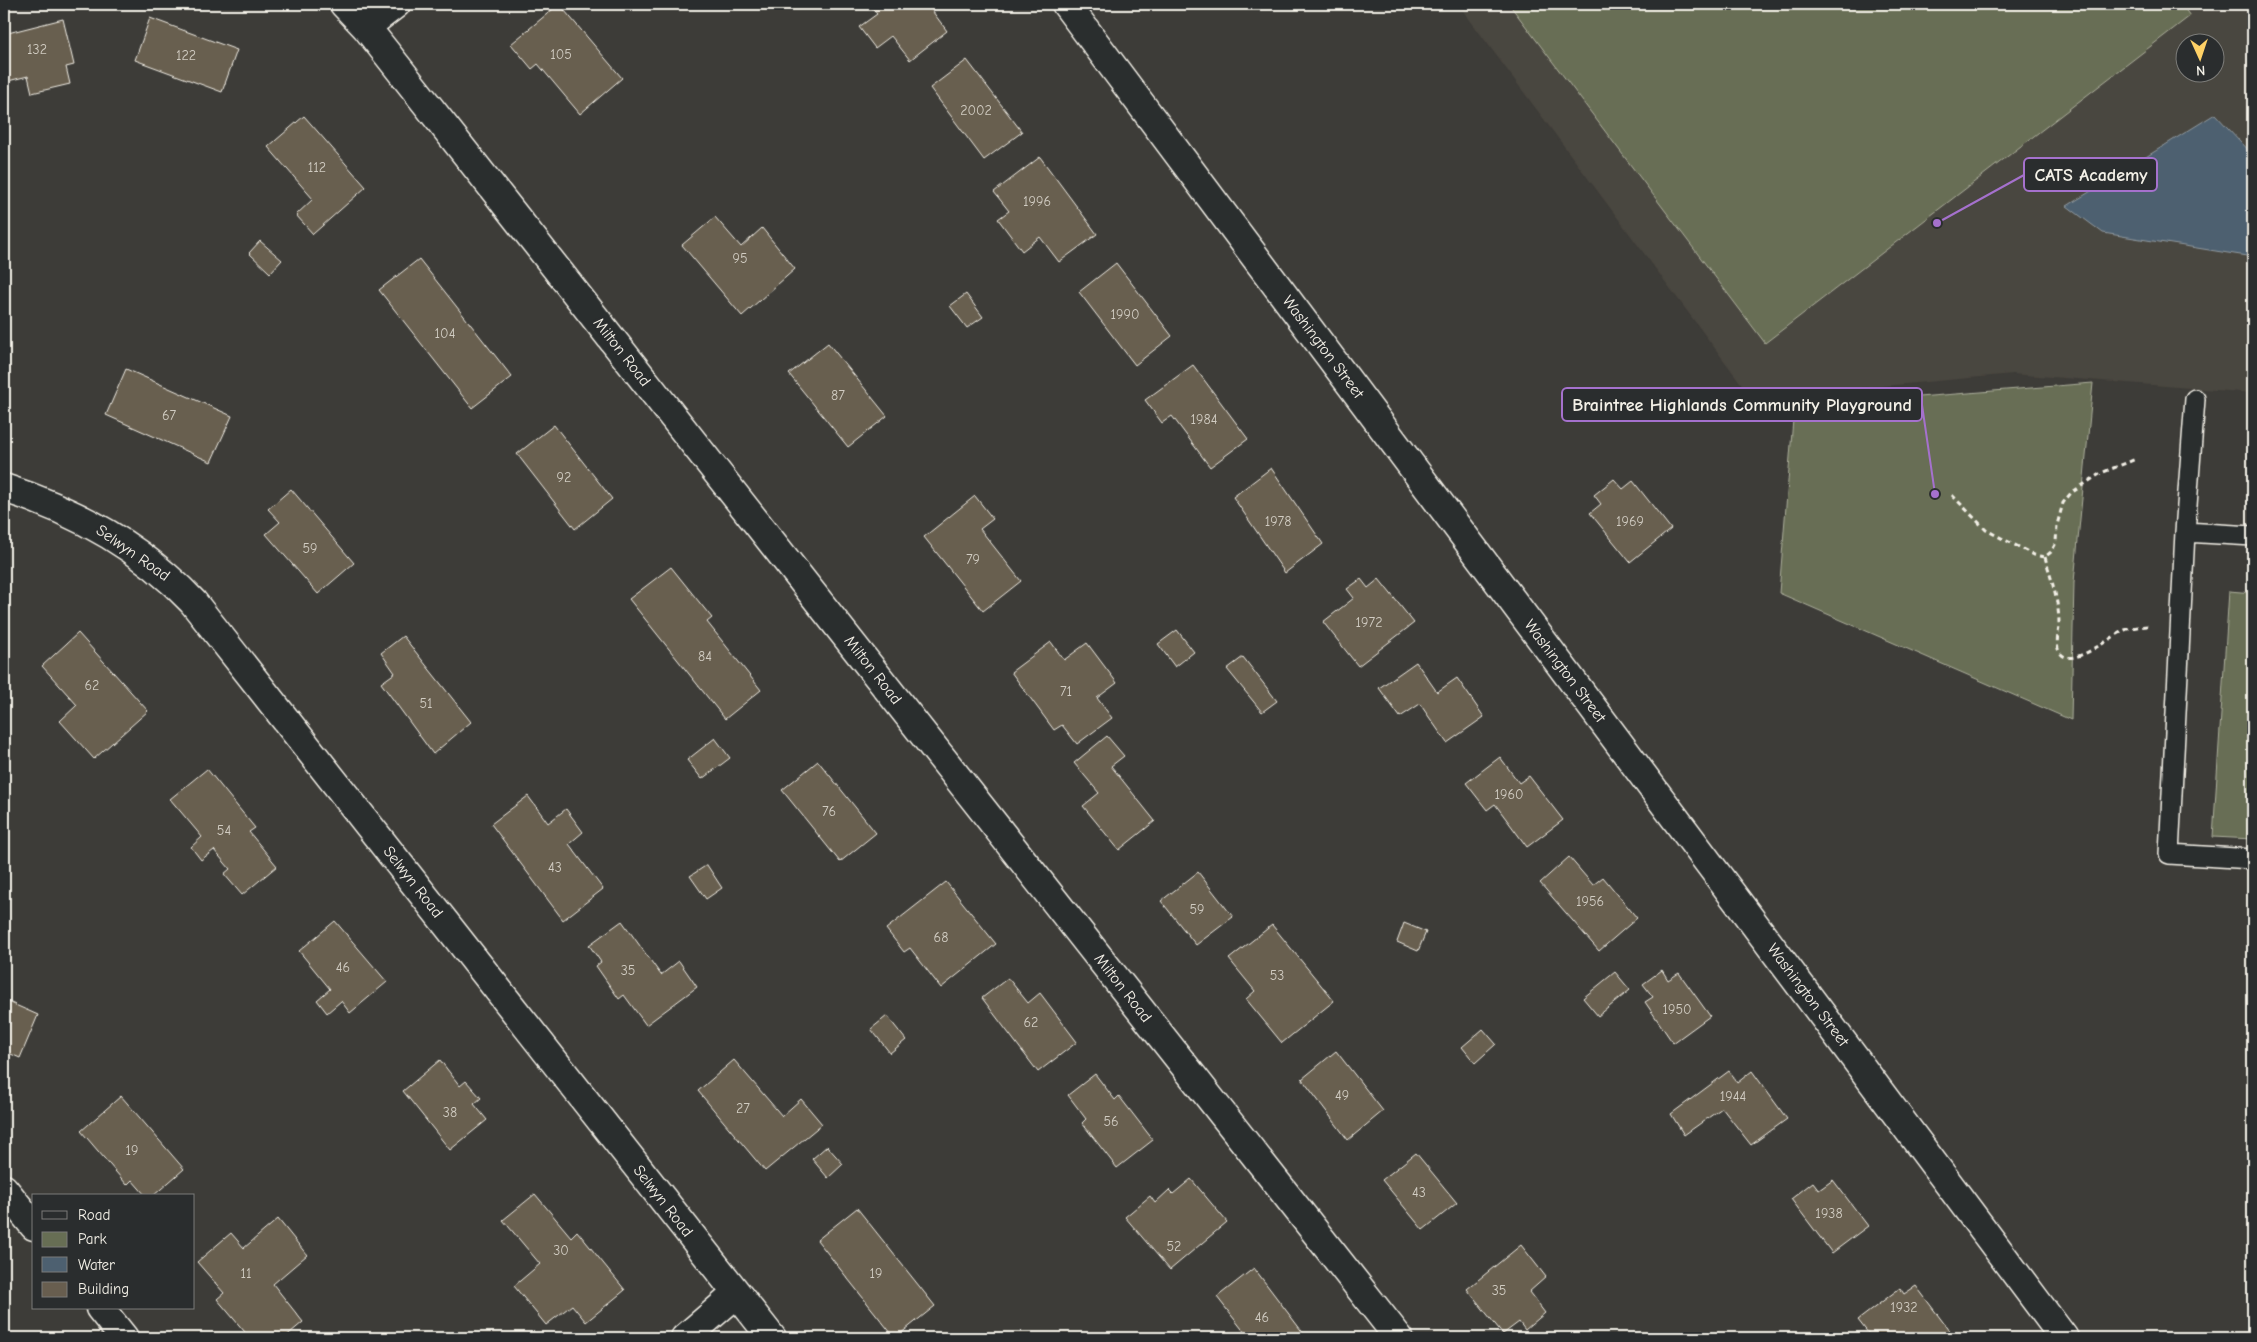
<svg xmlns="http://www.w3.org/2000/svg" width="2257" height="1342" font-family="'Comic Neue',sans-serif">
<rect width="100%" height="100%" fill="#3d3c38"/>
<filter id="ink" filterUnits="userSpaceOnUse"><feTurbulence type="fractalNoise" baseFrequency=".02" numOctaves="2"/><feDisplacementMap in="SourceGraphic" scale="10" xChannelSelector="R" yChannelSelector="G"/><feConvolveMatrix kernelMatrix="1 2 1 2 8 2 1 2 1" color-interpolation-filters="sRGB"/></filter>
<g filter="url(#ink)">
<path fill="#4a463f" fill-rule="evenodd" d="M1458,4H2253V393L2013,374L1752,398ZM2184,42H2214V72H2184Z"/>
<path fill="#676e54" stroke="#aeb09e" d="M1509,4H2181L2190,16L1765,343Z
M2093,383L2074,582L2071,720L1779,593L1794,407Z
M2229,591L2253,593V839L2213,837Z"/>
<path fill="#4d6070" stroke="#909aa0" d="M2215,114L2253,155V257L2103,233L2067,206Z"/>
<path fill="#685e4f" stroke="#f4f1e8" d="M559,4L622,78L580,114L538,64L532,69L511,44Z
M869,4H927L947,31L910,60L891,36L875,48L859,27L877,14Z
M150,18L237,50L222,92L135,60Z
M63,19L74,65L66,67L70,84L32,93L28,76L4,82V34Z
M967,60L1022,132L984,160L930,88Z
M304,116L366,187L313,234L296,215L313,199L268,147Z
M1040,157L1097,234L1059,262L1040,237L1022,251L998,219L1009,211L994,192Z
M715,217L741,247L762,228L795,269L742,316L682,245Z
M260,241L282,260L270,273L249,253Z
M419,259L512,377L472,408L379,290Z
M1116,263L1172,336L1135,365L1079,292Z
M966,294L983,317L967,328L950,306Z
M828,343L887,416L848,447L789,374Z
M1193,365L1248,439L1210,467L1172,416L1162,423L1145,400Z
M126,369L232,416L211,462L106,415Z
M554,425L612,499L575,529L517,454Z
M1271,468L1323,544L1285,573L1233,497Z
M1614,479L1623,489L1633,481L1671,529L1630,562L1590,513L1601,504L1594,495Z
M291,489L354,563L318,594L266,534L280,522L268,509Z
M975,496L993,519L980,529L1021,581L983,611L924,537Z
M671,567L712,618L707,622L761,690L725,719L629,599Z
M1361,579L1368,588L1379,579L1414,623L1358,666L1323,622L1354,598L1347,589Z
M1177,630L1194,652L1175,667L1158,644Z
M78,633L148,711L94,759L60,721L77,705L42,666Z
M403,636L471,722L433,754L381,683L395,673L381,653Z
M1051,642L1064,660L1087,643L1117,683L1097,698L1112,718L1077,744L1062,725L1054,730L1011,672Z
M1243,657L1277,701L1262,712L1227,669Z
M1416,662L1437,692L1457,678L1484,717L1447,743L1420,704L1400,717L1379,688Z
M1107,736L1124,756L1111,766L1155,821L1119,850L1083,806L1099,793L1074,763Z
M715,738L730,758L702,779L687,760Z
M1500,757L1519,783L1529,776L1563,820L1527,847L1495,804L1487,810L1466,783Z
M818,761L876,833L840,862L782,790Z
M207,769L255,828L249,832L277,866L242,895L224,874L230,869L214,850L201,860L191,847L202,837L170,799Z
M528,796L548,823L566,809L583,832L569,844L603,889L563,920L491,824Z
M1569,857L1593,885L1603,877L1637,918L1599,951L1540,883Z
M707,865L722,888L706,899L690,876Z
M1198,872L1233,917L1196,945L1161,901Z
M946,882L996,944L941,988L910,948L904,952L886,929Z
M335,921L387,982L350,1013L341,1001L327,1013L317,1000L330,989L299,951Z
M622,921L661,975L679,961L697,987L646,1025L624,995L619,999L596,966L601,962L589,945Z
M1404,923L1426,932L1418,951L1397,942Z
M1272,925L1334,1001L1282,1043L1246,999L1255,991L1229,959Z
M1662,970L1668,980L1679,973L1710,1016L1673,1043L1645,1002L1653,997L1643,984Z
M1615,972L1630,990L1598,1016L1583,998Z
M1008,978L1028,1003L1040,993L1077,1042L1038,1072L982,998Z
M4,1000L38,1015L20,1058L4,1051Z
M887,1016L906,1040L890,1053L871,1029Z
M1483,1029L1496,1044L1475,1063L1462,1047Z
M1336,1051L1383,1111L1348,1140L1302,1079Z
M440,1060L460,1086L466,1081L481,1098L474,1104L487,1120L450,1150L403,1091Z
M734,1060L782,1116L801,1099L822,1124L765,1171L698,1091Z
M1729,1071L1737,1083L1752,1071L1787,1119L1751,1145L1722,1108L1684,1135L1671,1114Z
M1095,1074L1115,1100L1119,1096L1153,1140L1117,1168L1082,1123L1086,1119L1068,1095Z
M121,1096L184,1169L153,1196H146L132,1180L127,1185L81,1131Z
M827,1146L843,1164L828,1178L812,1159Z
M1416,1153L1457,1203L1423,1230L1382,1180Z
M1191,1179L1227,1222L1170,1270L1125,1217L1150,1196L1155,1203L1169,1190L1173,1194Z
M1833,1180L1868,1226L1832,1253L1791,1199L1813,1182L1819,1190Z
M535,1194L571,1237L577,1231L625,1290L586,1322L572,1305L546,1325L514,1286L540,1264L503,1220Z
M857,1208L935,1306L895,1338L817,1240Z
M278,1219L307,1255L273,1284L303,1322L284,1338H250L217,1299L224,1293L197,1262L231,1233L244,1248Z
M1521,1245L1546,1277L1529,1292L1545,1313L1525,1330L1519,1322L1503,1334L1467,1289Z
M1254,1268L1307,1338H1249L1217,1297Z
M1916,1286L1949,1330L1939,1338H1872L1858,1320L1900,1288L1904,1294Z"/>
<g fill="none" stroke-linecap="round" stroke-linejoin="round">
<defs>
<path id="service" d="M2195,399L2185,532L2253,536
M2185,532L2169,854L2253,859"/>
<path id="minor" d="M344,4L366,27L1399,1338
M366,27L396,4
M4,488C77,511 140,546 193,602L772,1338
M4,1189L34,1226
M100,1308L124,1338
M685,1338L736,1294"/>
<path id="secondary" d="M1066,4L2064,1338"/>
</defs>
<use href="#service" stroke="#f4f1e8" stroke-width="22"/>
<use href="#minor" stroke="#f4f1e8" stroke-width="31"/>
<use href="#secondary" stroke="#f4f1e8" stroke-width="31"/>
<path stroke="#f4f1e8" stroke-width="3" stroke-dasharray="5 4" stroke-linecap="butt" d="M1952,495L1986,530L2034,555L2045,557L2051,552L2056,543L2057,525L2063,503L2071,493L2101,473L2136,459
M2045,557C2051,579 2059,601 2059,624C2059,633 2054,647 2061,654C2074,668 2111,636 2125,630C2133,627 2143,626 2151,626"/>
<use href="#service" stroke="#2a2d2e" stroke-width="19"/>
<use href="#minor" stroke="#2a2d2e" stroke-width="28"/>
<use href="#secondary" stroke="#2a2d2e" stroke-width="28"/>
</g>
</g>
<g text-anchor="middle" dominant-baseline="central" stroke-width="5" stroke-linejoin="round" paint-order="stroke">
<g font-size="14" fill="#d1ccc2">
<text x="37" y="49">132</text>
<text x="561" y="54">105</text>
<text x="186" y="55">122</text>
<text x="976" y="110">2002</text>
<text x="317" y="167">112</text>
<text x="1037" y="201">1996</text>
<text x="740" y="258">95</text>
<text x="1125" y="314">1990</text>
<text x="445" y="333">104</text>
<text x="838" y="395">87</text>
<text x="169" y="415">67</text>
<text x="1204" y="419">1984</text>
<text x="564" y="477">92</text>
<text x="1278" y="521">1978</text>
<text x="1630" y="521">1969</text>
<text x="310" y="548">59</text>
<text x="973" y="559">79</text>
<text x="1369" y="622">1972</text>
<text x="705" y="656">84</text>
<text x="92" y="685">62</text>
<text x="1066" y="691">71</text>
<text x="426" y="703">51</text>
<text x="1509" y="794">1960</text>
<text x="829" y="811">76</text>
<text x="224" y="830">54</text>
<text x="555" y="867">43</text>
<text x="1590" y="901">1956</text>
<text x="1197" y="909">59</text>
<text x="941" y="937">68</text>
<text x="343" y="967">46</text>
<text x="628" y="970">35</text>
<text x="1277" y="975">53</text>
<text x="1677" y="1009">1950</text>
<text x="1031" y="1022">62</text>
<text x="1342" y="1095">49</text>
<text x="1733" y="1096">1944</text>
<text x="743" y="1108">27</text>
<text x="450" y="1112">38</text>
<text x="1111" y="1121">56</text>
<text x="132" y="1150">19</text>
<text x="1419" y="1192">43</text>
<text x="1829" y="1213">1938</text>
<text x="1174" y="1246">52</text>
<text x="561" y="1250">30</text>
<text x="246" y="1273">11</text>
<text x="876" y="1273">19</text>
<text x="1499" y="1290">35</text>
<text x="1904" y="1307">1932</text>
<text x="1262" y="1317">46</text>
</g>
<g font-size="16" fill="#f4f1e8" stroke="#2a2d2e">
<text transform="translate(1323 347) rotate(53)">Washington Street</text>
<text transform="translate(622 352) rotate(52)">Milton Road</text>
<text transform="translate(133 553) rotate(35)">Selwyn Road</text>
<text transform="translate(873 670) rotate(52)">Milton Road</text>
<text transform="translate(1565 671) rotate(53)">Washington Street</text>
<text transform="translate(413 882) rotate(52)">Selwyn Road</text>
<text transform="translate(1123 988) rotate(52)">Milton Road</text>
<text transform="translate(1808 995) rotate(53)">Washington Street</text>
<text transform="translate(663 1201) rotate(52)">Selwyn Road</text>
</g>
</g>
<path fill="none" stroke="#a571cd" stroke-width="2" d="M1937 223L2024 175M1935 494L1922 405"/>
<g fill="#a571cd" stroke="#2a2d2e" stroke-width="2">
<circle cx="1937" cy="223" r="5"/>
<circle cx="1935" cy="494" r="5"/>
</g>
<g fill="#2a2d2e" stroke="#a571cd" stroke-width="2">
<rect x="2024" y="158" width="133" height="33" rx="5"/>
<rect x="1562" y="388" width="360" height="33" rx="5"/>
</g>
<g font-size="18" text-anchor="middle" font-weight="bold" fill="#f4f1e8">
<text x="2091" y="181">CATS Academy</text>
<text x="1742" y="411">Braintree Highlands Community Playground</text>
</g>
<rect width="2257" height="1342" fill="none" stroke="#2a2d2e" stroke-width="20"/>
<rect x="10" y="10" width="2237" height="1322" fill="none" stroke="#f4f1e8" stroke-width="2" filter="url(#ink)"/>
<rect x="32" y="1194" width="162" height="115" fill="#2a2d2e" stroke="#7b7b78"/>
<rect x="42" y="1211" width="25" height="8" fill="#2a2d2e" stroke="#7b7b78"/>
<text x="78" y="1220" font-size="15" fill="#f4f1e8">Road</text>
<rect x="42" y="1232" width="25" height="15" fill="#676e54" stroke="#7b7b78"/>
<text x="78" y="1244" font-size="15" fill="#f4f1e8">Park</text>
<rect x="42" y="1257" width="25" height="15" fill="#4d6070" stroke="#7b7b78"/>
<text x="78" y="1270" font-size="15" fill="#f4f1e8">Water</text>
<rect x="42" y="1282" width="25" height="15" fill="#685e4f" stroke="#7b7b78"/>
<text x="78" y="1294" font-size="15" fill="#f4f1e8">Building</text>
<g transform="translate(2200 58) rotate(177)"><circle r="24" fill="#2a2d2e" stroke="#7b7b78"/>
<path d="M0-4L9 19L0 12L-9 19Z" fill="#ffd166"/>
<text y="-8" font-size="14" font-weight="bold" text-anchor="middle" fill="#f4f1e8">N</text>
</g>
</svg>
